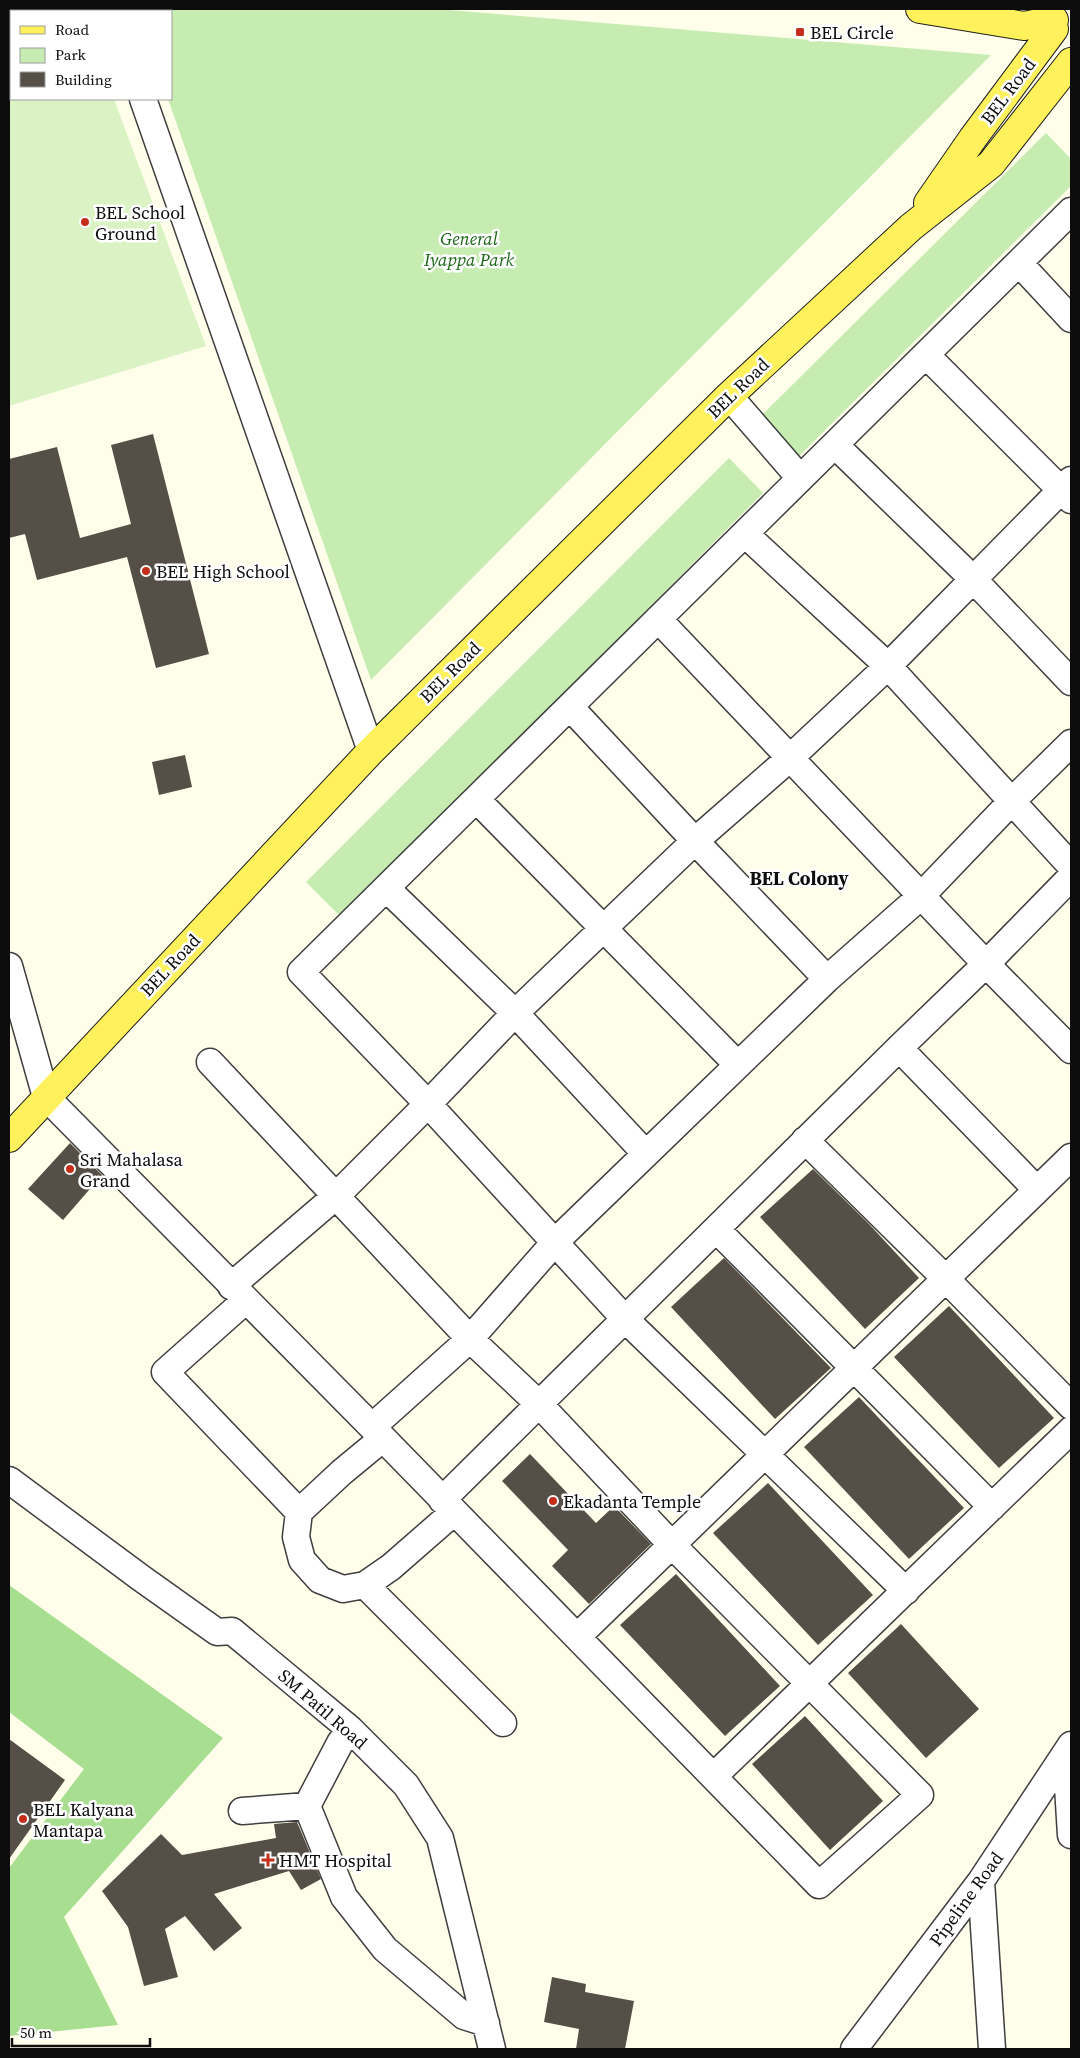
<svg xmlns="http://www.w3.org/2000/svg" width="1080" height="2058" font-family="'Source Serif 4',serif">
<rect width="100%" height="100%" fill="#fffeeb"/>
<path fill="#c7ecb2" d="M136,9H437L991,55L371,680L168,99H171V11H137Z
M1046,133L1071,159V186L793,462L754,423Z
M729,458L763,493L341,917L306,882Z"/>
<path fill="#a7de90" d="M9,1585L223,1738L64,1917L118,2025L9,2036V1868L84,1769L9,1712Z"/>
<path fill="#dbf3c4" d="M9,9H81L82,11H11V99H114L206,346L9,406Z"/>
<path fill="#554f47" d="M153,434L209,654L156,668L127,557L37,580L25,534L9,538V459L57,447L80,538L131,524L111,445Z
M185,755L192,787L159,795L152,762Z
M70,1143L102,1175L63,1220L28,1189Z
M813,1169L869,1224L919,1278L865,1329L760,1217Z
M724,1258L831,1368L775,1419L671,1307Z
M949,1306L1054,1418L999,1468L894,1357Z
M859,1397L964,1508L909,1559L804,1447Z
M530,1454L596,1523L614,1506L651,1544L589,1604L552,1566L568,1550L502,1481Z
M768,1483L873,1595L818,1645L713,1533Z
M676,1574L780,1686L725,1736L620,1625Z
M901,1624L979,1709L926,1758L848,1673Z
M805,1716L883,1801L830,1850L752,1764Z
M9,1739L65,1780L9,1859Z
M297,1822L321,1879L301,1890L289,1871L214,1894L242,1928L214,1951L185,1916L165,1929L178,1977L144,1986L128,1927L102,1891L161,1834L182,1855L276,1838L274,1824Z
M552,1977L586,1984L585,1992L634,2001L625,2049H576L579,2029L544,2022Z"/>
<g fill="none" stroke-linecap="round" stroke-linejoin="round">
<defs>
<path id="minor" d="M112,9L113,11
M143,99L371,751
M1019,263L1071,319
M926,355L1071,500
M729,396L800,478
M835,445L973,579L1071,682
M745,534L888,666L1071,866
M658,619L986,964L1071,1050
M570,707L695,841L827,979
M476,799L738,1065
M386,888L515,1013L646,1154
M9,966L46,1097L372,1427L819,1885L920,1795L672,1545L539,1404L470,1339L210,1062
M899,1048L1037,1190
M805,1140L946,1279L1071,1406
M716,1229L992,1507
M231,1286L336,1196L428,1104L515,1013L695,841L791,757L888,666L1071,480
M246,1300L165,1372L299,1512
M372,1427L470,1339L555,1242L827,979L921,896L1013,800L1071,743
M382,1439L342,1472L299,1512L296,1537L302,1560L320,1580L343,1589L365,1585L391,1567L454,1512
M9,1480L141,1578L217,1632L232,1631L350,1729L406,1785L440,1838L492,2049
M442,1500L899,1048L986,964L1071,877
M365,1585L503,1723
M906,1591L625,1319L428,1104L301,972L1071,211
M577,1637L1071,1157
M1066,1754L1071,1835
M714,1776L1071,1430
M307,1806L340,1743L350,1729
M242,1811L307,1806L344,1897L385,1949L464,2016L486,2023
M981,1881L992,2049
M854,2049L981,1881L1071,1745"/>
<path id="major" d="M920,9L1024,26L1054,20
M928,203L973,138L1054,29
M9,1138L371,751L729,396L911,227L991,164L1071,62"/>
</defs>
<use href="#minor" stroke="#3f3f3f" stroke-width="29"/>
<use href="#major" stroke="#1d1d1d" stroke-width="30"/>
<use href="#minor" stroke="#fff" stroke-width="26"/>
<use href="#major" stroke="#fff15b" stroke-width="28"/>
</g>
<g fill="#c62d1a" stroke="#fff" stroke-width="2">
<rect x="795" y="27" width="10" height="10" rx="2.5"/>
<circle cx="85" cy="222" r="5"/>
<circle cx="146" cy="571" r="5"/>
<circle cx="70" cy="1169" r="5"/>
<circle cx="553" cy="1501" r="5"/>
<circle cx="23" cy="1819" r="5"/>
<path d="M265.5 1852.5h5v5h5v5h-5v5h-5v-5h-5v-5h5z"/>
</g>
<g text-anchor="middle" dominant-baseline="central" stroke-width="5" stroke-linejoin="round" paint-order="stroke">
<g font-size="18" fill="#0c0c0c" stroke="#fff" text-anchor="start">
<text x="810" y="32">BEL Circle</text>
<text x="95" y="212">BEL School<tspan x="95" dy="21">Ground</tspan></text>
<text x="156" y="571">BEL High School</text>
<text x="80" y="1159">Sri Mahalasa<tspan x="80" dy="21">Grand</tspan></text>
<text x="563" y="1501">Ekadanta Temple</text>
<text x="33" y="1809">BEL Kalyana<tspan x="33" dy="21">Mantapa</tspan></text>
<text x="279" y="1860">HMT Hospital</text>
</g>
<g font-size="18" fill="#0c0c0c" stroke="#fff">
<text transform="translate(1008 91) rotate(-53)">BEL Road</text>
<text transform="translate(738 388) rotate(-44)">BEL Road</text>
<text transform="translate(450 672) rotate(-45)">BEL Road</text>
<text transform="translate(170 965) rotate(-47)">BEL Road</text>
<text transform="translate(323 1709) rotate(41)">SM Patil Road</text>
<text transform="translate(966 1899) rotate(-54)">Pipeline Road</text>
</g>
<g font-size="18" font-style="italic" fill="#1c6818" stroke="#fff">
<text x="469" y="238">General<tspan x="469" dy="21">Iyappa Park</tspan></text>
</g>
<g font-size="19" font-weight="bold" fill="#0c0c0c" stroke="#fff">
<text x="799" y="878">BEL Colony</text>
</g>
</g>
<rect width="1080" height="2058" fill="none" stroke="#0c0c0c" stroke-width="20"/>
<rect x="10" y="10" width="162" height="90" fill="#ffffff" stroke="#9e9e9e"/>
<rect x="20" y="26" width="25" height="8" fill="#fff15b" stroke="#9e9e9e"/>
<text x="55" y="35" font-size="15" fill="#0c0c0c">Road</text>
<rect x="20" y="48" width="25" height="15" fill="#c7ecb2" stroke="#9e9e9e"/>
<text x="55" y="60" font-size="15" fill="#0c0c0c">Park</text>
<rect x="20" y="72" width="25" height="15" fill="#554f47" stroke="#9e9e9e"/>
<text x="55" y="85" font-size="15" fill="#0c0c0c">Building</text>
<path d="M12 2038v8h138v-8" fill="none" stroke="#0c0c0c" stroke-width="2.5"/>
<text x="20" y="2038" font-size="15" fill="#0c0c0c" stroke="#ffffff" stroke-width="4" paint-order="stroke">50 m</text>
</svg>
